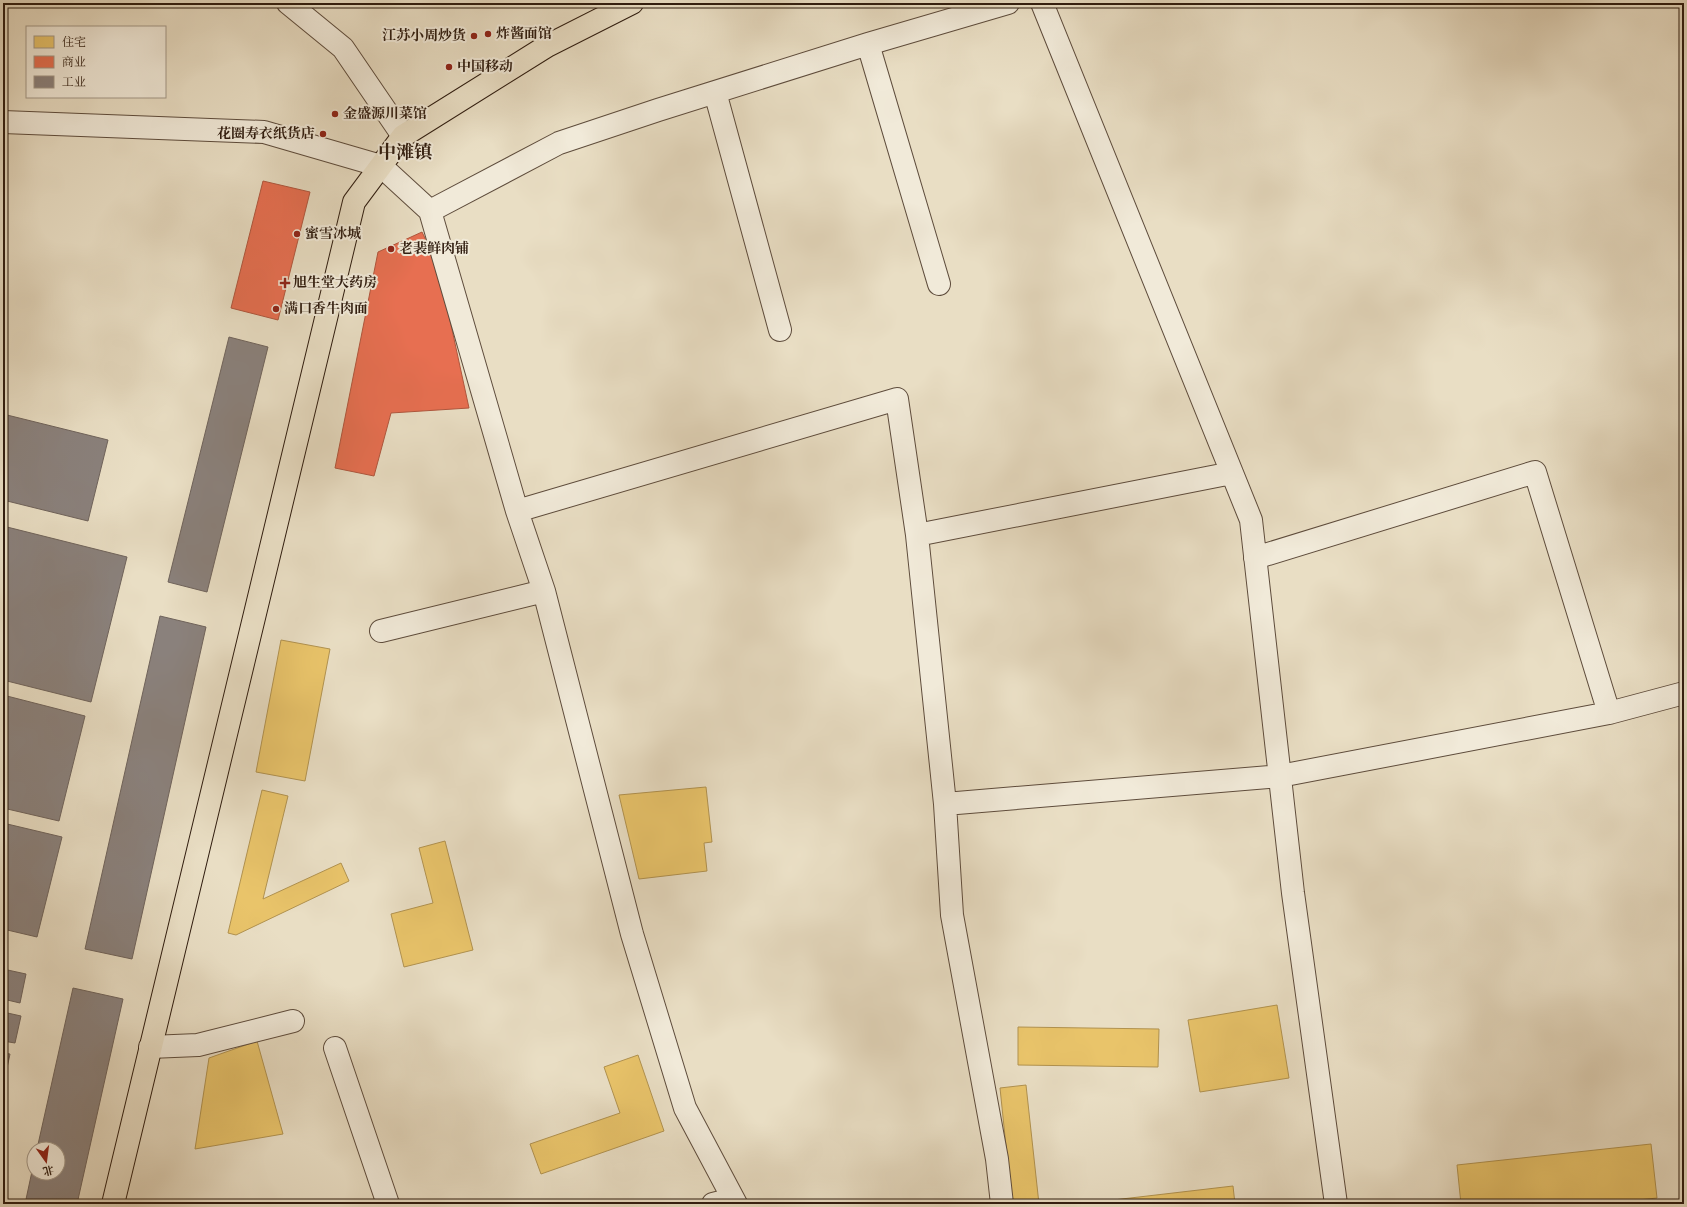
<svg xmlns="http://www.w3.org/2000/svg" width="1687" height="1207" font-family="'Libre Bodoni','Noto Serif SC',serif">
<rect width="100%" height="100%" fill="#e9dec4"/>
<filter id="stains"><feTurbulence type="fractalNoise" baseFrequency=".005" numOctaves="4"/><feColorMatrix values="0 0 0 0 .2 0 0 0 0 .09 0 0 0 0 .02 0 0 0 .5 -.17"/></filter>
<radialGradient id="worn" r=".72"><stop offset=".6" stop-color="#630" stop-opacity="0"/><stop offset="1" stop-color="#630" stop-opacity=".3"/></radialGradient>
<path fill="#e9c46a" stroke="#b1924f" d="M281,640L330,649L305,781L256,772Z
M706,787L712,842L704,843L707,871L639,879L619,795Z
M262,790L288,796L263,899L341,863L349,881L236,935L228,933Z
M445,841L473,950L404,967L391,914L433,903L419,848Z
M1277,1005L1289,1078L1200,1092L1188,1020Z
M1018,1027L1159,1029L1158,1067L1018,1065Z
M257,1041L283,1134L195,1149L209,1058Z
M638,1055L664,1131L541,1174L530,1144L620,1113L604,1067Z
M1026,1085L1039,1204H1012L1000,1088Z
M1651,1144L1657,1198L1601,1204H1461L1457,1165Z
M1233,1186L1235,1204H1079Z"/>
<path fill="#e76f51" stroke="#b0563d" d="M263,181L310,192L278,320L231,308Z
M422,232L438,265L469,408L391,413L374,476L335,468L378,252Z"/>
<path fill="#8a817c" stroke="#6f635b" d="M229,337L268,347L207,592L168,582Z
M3,414L108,440L88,521L3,500Z
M3,526L127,557L91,702L3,680Z
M160,616L206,627L132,959L85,949Z
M3,695L85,716L59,821L3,808Z
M3,823L62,837L37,937L3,929Z
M3,969L26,974L20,1003L3,999Z
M73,988L123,999L77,1204H25L34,1162V1173H58V1149H37Z
M3,1012L21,1016L15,1043L3,1041Z
M3,1053L10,1054L4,1082H3Z"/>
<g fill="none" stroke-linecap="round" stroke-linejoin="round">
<defs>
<path id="minor" d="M288,3L343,48L403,136
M1042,3L1251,520L1293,893L1336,1204
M868,44L939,284
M715,92L780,330
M3,122L264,132L381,166L430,211L517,511L544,591L632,934L685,1108L736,1204
M430,211L559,143L658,110L868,44L1008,3
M517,511L897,399L917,535L945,804L952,915L997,1159L1002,1204
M917,535L1232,473
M381,631L544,591
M1609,713L1684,693
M945,804L1280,776L1609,713L1535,472L1255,558
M150,1047L198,1045L293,1021
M335,1048L388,1204
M713,1204L733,1199"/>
<path id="major" d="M113,1204L354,202L403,136L547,46L632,3"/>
</defs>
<use href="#minor" stroke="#5e4c3c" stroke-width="24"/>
<use href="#major" stroke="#2f1c0f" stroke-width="24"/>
<use href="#minor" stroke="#f1ead9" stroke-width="22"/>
<use href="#major" stroke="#e9dec4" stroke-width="22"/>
</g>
<g fill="#8f2418" stroke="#f1ead9" stroke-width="1.5">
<circle cx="488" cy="34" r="4"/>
<circle cx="474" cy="36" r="4"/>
<circle cx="449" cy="67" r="4"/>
<circle cx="335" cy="114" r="4"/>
<circle cx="323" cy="134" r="4"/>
<circle cx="297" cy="234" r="4"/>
<circle cx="391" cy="249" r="4"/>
<path d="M283 277h4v4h4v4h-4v4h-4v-4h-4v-4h4z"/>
<circle cx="276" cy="309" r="4"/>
</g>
<g text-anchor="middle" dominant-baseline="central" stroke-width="4" stroke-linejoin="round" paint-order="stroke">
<g font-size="14" font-weight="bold" fill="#2f1c0f" stroke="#f1ead9" text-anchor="start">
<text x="496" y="34">炸酱面馆</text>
<text x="466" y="36" text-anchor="end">江苏小周炒货</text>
<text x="457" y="67">中国移动</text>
<text x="343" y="114">金盛源川菜馆</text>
<text x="315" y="134" text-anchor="end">花圈寿衣纸货店</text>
<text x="305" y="234">蜜雪冰城</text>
<text x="399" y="249">老裴鲜肉铺</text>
<text x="293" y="283">旭生堂大药房</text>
<text x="284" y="309">满口香牛肉面</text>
</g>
<g font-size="18" font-weight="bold" fill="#2f1c0f" stroke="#f1ead9">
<text x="405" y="152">中滩镇</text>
</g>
</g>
<rect width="1687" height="1207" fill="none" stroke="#e9dec4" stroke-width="16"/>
<rect x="4" y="4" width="1679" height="1199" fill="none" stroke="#2f1c0f" stroke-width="2"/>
<rect x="8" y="8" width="1671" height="1191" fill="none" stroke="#2f1c0f"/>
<rect x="26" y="26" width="140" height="72" fill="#f1ead9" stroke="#a39888"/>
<rect x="34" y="36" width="20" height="12" fill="#e9c46a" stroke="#a39888"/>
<text x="62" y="46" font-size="12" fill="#2f1c0f">住宅</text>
<rect x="34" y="56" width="20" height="12" fill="#e76f51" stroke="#a39888"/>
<text x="62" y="66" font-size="12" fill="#2f1c0f">商业</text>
<rect x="34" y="76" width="20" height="12" fill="#8a817c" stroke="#a39888"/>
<text x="62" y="86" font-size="12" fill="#2f1c0f">工业</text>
<g transform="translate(46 1161) rotate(166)"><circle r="19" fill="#f1ead9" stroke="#a39888"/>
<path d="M0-3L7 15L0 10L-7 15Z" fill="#8f2418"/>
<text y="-6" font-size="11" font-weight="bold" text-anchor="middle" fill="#2f1c0f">北</text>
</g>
<rect width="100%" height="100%" filter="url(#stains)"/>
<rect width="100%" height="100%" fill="url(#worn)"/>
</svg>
